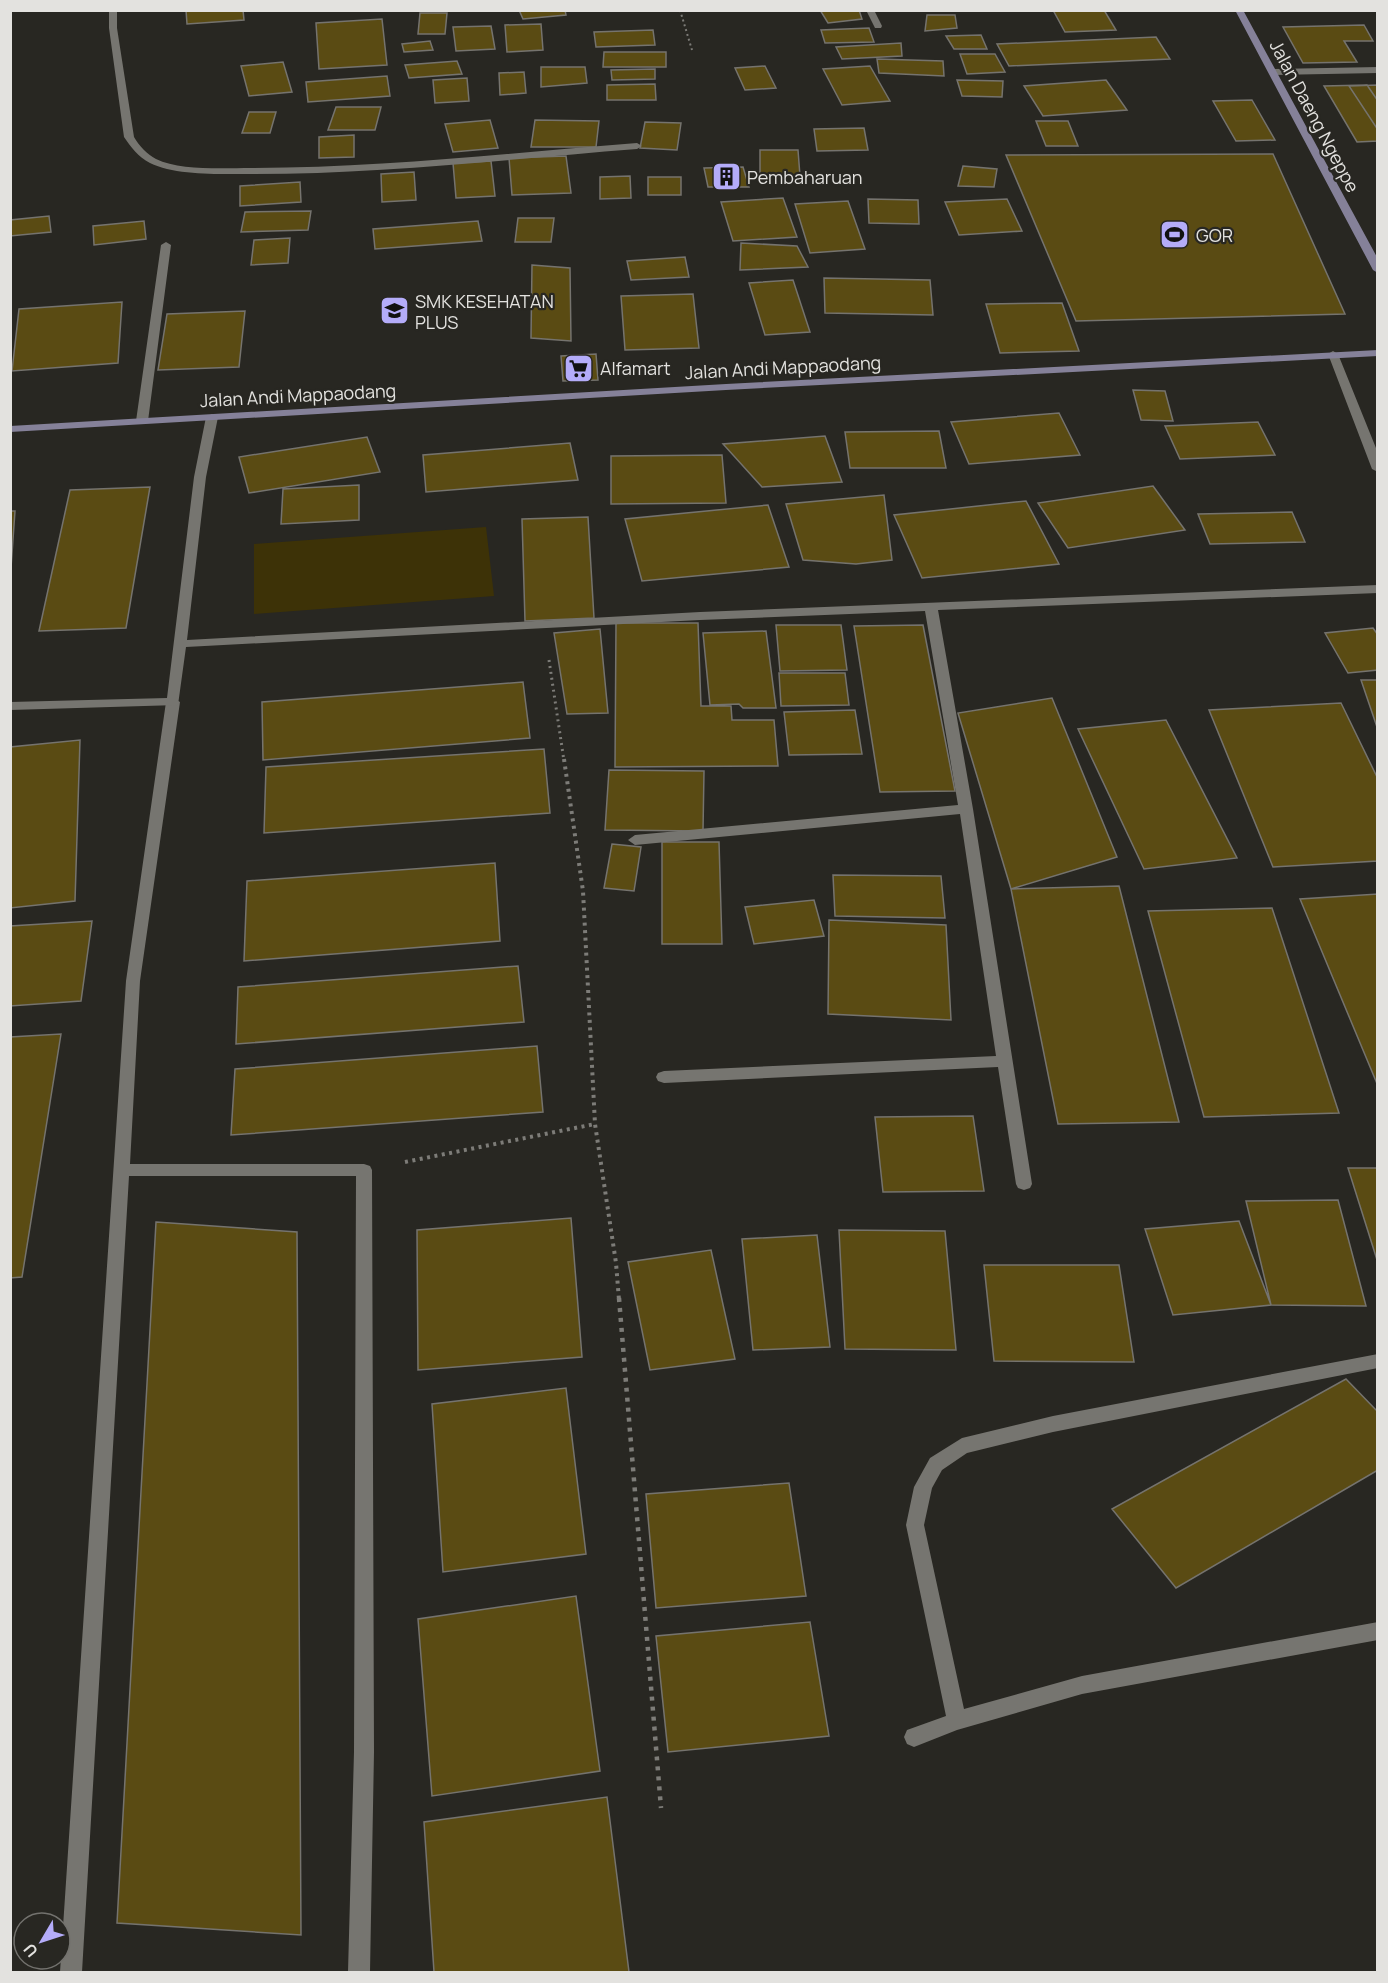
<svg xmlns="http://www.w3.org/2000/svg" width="1388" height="1983" font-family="Manrope,sans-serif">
<rect width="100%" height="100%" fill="#282722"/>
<path fill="#3d3207" d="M486,527L494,596L254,614V544Z"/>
<path fill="#5a4b13" stroke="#75736e" stroke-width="1.5" d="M186,10H243L244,20L187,24Z
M519,10H565L566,15L523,19Z
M820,10H859L862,19L828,23Z
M1053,10H1104L1116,30L1065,32Z
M420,13H447L445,34H418Z
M927,15H955L957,28L925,31Z
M382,19L387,65L319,69L316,23Z
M541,24L543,50L507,52L505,25Z
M1364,25L1373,41H1344L1357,62L1303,63L1283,27Z
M491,26L495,49L456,51L453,27Z
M869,28L874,42L825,43L821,30Z
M653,30L655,45L596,47L594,32Z
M981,35L987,49H954L946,36Z
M1156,37L1170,59L1009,66L997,44Z
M430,41L433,50L404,52L402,44Z
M901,43L902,56L842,59L836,47Z
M604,52H666V67H603Z
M960,54H995L1005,72L967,74Z
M877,59L943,61L944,76L879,73Z
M457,61L462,74L409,78L405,65Z
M283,62L292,92L249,96L241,66Z
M765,66L776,88L745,90L735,68Z
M870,66L890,101L842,105L823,69Z
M541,67H585L587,83L541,87Z
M655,69V79L612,80L611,70Z
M524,72L526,93L500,95L499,73Z
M387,76L390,96L308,102L306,82Z
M467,78L469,101L435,103L433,80Z
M957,80L1003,81L1002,97L962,96Z
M1106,80L1127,110L1043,116L1024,86Z
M655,84L656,100H607V85Z
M1367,85L1378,101V141L1357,142L1324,86Z
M1378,85V130L1349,86Z
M1252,100L1275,140L1236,141L1213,101Z
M336,107H381L375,130H328Z
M249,112H276L270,133H242Z
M490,120L498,148L453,152L445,124Z
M535,120L599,121L596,147H531Z
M1036,121H1068L1078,146H1046Z
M645,122L681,123L677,150L640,148Z
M864,128L868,150L817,151L814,129Z
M354,135V157L319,158V137Z
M760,150H798L800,176L760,175Z
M1273,154L1345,314L1076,321L1006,155Z
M566,156L571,193L512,195L509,158Z
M491,161L495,196L456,198L453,163Z
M963,166L997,169L994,187L958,186Z
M743,167L749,187H708L704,168Z
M414,172L416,200L382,202L381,174Z
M630,176L631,198L600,199V177Z
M648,177H681V195H648Z
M300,182L301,202L240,206V186Z
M783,198L797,237L733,241L721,202Z
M868,199L918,200L919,224L869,223Z
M1007,199L1022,231L959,235L945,202Z
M848,201L865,249L810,253L795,204Z
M311,211L308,230L241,232L245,212Z
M49,216L51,232L10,236V220Z
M518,218H554L551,242H515Z
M144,221L146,239L94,245L93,226Z
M478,221L482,241L375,249L373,229Z
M290,238L288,263L251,265L254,240Z
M741,243L797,246L808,267L740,270Z
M685,257L689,277L631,280L627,261Z
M532,265L570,268L571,341L531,338Z
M824,278L930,280L933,315L825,313Z
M793,280L810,332L765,335L749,283Z
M693,294L699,348L625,350L621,296Z
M122,302L118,363L12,371L19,309Z
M1062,303L1079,351L1000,353L986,304Z
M245,311L239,367L158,370L167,314Z
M596,354L598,380L563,381L561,356Z
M1133,390L1165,391L1173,421L1141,420Z
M1059,413L1080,455L969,464L951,422Z
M1258,422L1275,455L1180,459L1165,426Z
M939,431L946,468H850L845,432Z
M825,436L842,482L762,487L723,444Z
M367,437L380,472L249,493L239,457Z
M570,443L578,480L426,492L423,455Z
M722,455L726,503L611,504V456Z
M359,485V520L281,524L283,489Z
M1153,486L1185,530L1068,548L1038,503Z
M150,487L126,628L39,631L70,490Z
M884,495L892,560L856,564L803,560L786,504Z
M1026,501L1059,564L922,578L894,515Z
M768,505L789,567L642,581L625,519Z
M10,511H15L10,582Z
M1292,512L1305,542L1210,544L1198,514Z
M588,517L594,618L525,621L522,519Z
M616,623H698L701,706H731L732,720H774L778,766L615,767Z
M776,625H841L847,670L780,671Z
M923,625L955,791L880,792L854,626Z
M1373,628L1378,635V670L1348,673L1325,633Z
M600,629L608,713L567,714L554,633Z
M766,631L776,708H743L739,704L710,705L703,633Z
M766,631L776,708H743L739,704L710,705L703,633Z
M779,673H845L849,705L781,706Z
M779,673H845L849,705L781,706Z
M1361,680H1378V730Z
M523,682L530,738L263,760L262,702Z
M1052,698L1117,857L1011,889L958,713Z
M1341,703L1378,779V861L1273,867L1209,710Z
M855,710L862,754L789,755L784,712Z
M1166,720L1237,858L1144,869L1078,729Z
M80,740L75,901L10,908V747Z
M544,749L550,813L264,833L266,767Z
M609,770L704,771L703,831L605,830Z
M662,842H719L722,944H662Z
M612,844L641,847L634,891L604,888Z
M495,863L500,941L244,961L247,881Z
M833,875L941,876L945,918L835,916Z
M1119,886L1179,1122L1058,1124L1011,889Z
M1378,894V1086L1300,899Z
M814,900L824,936L754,944L745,907Z
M1272,908L1339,1113L1204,1117L1148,911Z
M829,920L946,925L951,1020L828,1014Z
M92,921L81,1001L10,1006V926Z
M518,966L524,1022L236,1044L238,987Z
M61,1034L22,1277L10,1278V1037Z
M537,1046L543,1112L231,1135L235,1069Z
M973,1116L984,1191L883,1192L875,1117Z
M1348,1168H1378V1263Z
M1338,1200L1366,1306L1271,1305L1246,1201Z
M571,1218L582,1357L418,1370L417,1230Z
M1239,1221L1271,1305L1173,1315L1145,1229Z
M156,1222L297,1232L301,1935L117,1923Z
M839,1230L945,1231L956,1350L845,1349Z
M817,1235L830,1347L753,1350L742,1239Z
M711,1250L735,1359L650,1370L628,1262Z
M984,1265H1119L1134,1362L994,1361Z
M1346,1379L1378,1412V1470L1176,1588L1112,1509Z
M566,1388L586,1554L443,1572L432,1404Z
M789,1483L806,1596L656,1608L646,1494Z
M576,1596L600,1771L432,1796L418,1619Z
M810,1622L829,1736L668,1752L656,1636Z
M607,1797L629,1972H434L424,1822Z"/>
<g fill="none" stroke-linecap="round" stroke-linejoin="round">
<path stroke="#7d7c78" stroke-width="2" stroke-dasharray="2 3" stroke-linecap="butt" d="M680,10L692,50"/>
<path stroke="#7d7c78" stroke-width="3" stroke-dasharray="2 4" stroke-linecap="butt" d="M549,660L564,761"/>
<path stroke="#7d7c78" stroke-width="4" stroke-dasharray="3 4.5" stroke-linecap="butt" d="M564,759L583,891L595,1124L616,1263L619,1300
M405,1162L595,1124"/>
<path stroke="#7d7c78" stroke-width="4.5" stroke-dasharray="4 6" stroke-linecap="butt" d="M619,1298L661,1808"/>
<path fill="#767570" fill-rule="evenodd" d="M173,698L180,702L140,981L130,1164H364L370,1166L372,1170L374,1752L370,1972H348L354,1752L356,1176H129L82,1972H60L126,981L166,702Z"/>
<path fill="#767570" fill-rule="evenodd" d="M109,10H117V28L134,137C139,146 147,154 156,159C180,171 225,168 251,168C380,168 509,153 637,143L642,146L637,149C510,159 381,174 254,174C224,174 176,176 150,163C138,157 131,147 124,137L109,28Z
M866,10H874L882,26L881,28H875Z
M1378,67V73L1274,75L1270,72L1274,69Z
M166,242L171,245L148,421L142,424L136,421L161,245Z
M1333,351L1338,354L1378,453V472L1372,469L1328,354Z
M212,414L218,417L206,477L187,640L700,612L1378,585V593L938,610L973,809L1032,1184L1030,1188L1024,1190L1018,1188L1016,1184L998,1067L664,1083L658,1081L656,1077L658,1073L664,1071L996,1056L960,814L635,845L628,840L635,835L958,805L925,611L700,620L186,647L178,705L10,710V702L167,698L194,477L206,417Z
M1378,1354V1368L1053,1432L967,1453L942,1470L932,1488L924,1525L964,1709L1082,1676L1378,1622V1640L1082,1694L957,1730L914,1747L907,1744L904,1737L907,1730L946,1716L906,1525L914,1487L930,1458L962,1438L1053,1416Z"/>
<path fill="#858199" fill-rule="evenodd" d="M1235,10H1243L1378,259V273L1373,270Z
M1378,350V356L726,390L10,432V426L726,384Z"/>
</g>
<defs>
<symbol id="building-square" viewBox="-11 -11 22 22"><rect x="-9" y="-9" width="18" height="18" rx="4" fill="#b4acf9" stroke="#282722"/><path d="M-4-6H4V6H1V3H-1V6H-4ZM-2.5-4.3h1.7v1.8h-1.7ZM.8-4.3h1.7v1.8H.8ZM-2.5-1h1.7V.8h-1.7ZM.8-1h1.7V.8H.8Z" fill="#111"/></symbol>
<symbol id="stadium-square" viewBox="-11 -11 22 22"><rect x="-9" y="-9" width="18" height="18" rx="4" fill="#b4acf9" stroke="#282722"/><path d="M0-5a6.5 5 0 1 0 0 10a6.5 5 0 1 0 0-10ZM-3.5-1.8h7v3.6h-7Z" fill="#111"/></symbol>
<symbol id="school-square" viewBox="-11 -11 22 22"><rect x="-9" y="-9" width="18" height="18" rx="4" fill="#b4acf9" stroke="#282722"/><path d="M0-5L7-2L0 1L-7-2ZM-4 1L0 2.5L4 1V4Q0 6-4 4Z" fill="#111"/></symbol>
<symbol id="supermarket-square" viewBox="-11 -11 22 22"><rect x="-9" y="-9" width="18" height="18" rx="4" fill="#b4acf9" stroke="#282722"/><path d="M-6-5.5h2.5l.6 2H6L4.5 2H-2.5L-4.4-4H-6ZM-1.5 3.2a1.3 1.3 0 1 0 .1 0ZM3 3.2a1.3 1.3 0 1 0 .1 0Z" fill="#111"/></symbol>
</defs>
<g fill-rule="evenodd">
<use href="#building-square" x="710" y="160" width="33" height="33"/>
<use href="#stadium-square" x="1158" y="218" width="33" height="33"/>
<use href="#school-square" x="378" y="294" width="33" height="33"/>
<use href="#supermarket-square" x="562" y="352" width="33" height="33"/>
</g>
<g text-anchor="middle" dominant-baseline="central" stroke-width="4.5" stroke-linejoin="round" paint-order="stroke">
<g font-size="18" fill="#e3e2df" stroke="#282722">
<text transform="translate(1315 116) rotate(62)">Jalan Daeng Ngeppe</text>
<text transform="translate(783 367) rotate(-3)">Jalan Andi Mappaodang</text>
<text transform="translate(298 395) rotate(-3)">Jalan Andi Mappaodang</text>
</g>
<g font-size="18" fill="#e3e2df" stroke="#282722" text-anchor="start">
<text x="747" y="177">Pembaharuan</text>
<text x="1196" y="235">GOR</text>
<text x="415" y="301">SMK KESEHATAN<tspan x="415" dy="21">PLUS</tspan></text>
<text x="600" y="368">Alfamart</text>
</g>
</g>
<rect width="1388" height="1983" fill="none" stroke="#e3e2df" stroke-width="24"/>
<g transform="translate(42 1941) rotate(231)"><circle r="28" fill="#282722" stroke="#73726e" stroke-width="1.5"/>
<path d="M0-4.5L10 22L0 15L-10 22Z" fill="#b4acf9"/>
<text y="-9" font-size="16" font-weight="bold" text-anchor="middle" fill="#e3e2df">U</text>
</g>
</svg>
